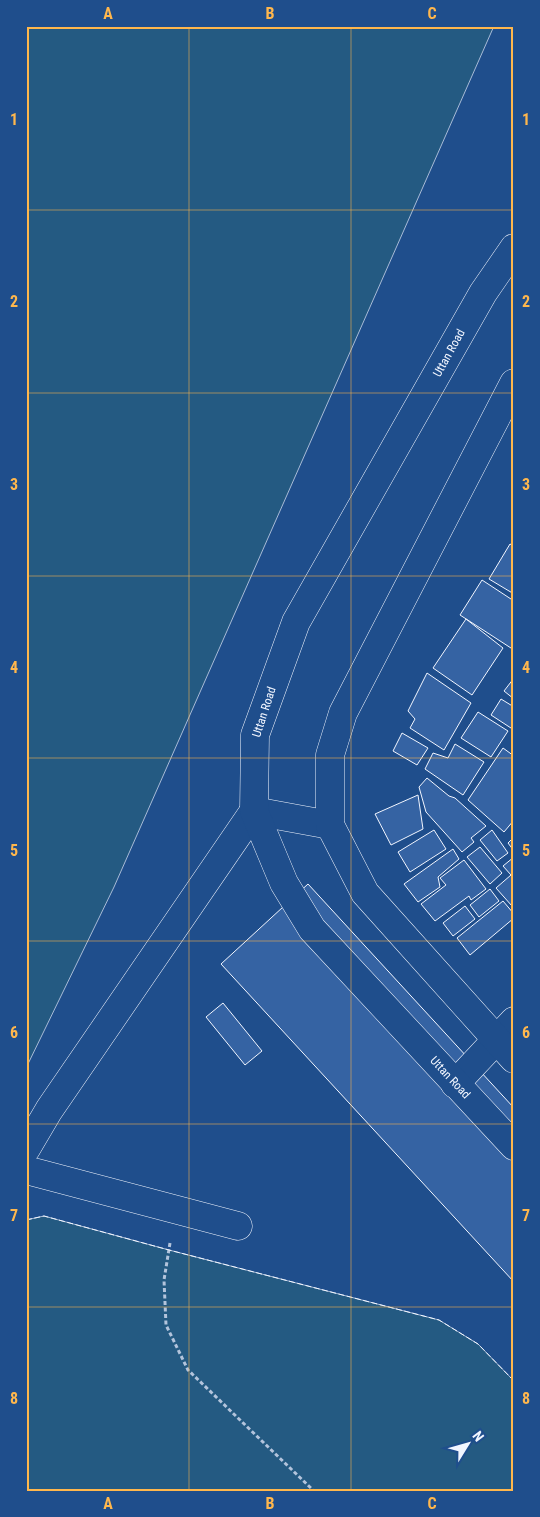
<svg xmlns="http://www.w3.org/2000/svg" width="540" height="1517" font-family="'Roboto Condensed',sans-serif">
<rect width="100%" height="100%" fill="#1f4e8c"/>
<path fill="#245a82" stroke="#a8bbd7" d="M26,26H494L114,887L26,1068Z
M44,1216L169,1250L439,1320L478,1344L514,1381V1491H26V1220Z"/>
<path fill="#3563a3" stroke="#f2f6ff" d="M510,544L514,546V594L489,579Z
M482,580L514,601V650L460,615Z
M466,619L503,648L472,695L433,668Z
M427,673L471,703L444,750L410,728L415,719L408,711Z
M514,678V699L504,691Z
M501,699L514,707V730L491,715Z
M478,712L508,731L491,757L461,738Z
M402,733L428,748L417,765L393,751Z
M455,744L484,762L463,795L425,769L433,753L448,758Z
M503,748L514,756V820L504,832L468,800Z
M427,778L449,796L455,798L486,826L471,838L474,842L462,852L426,812L419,787Z
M418,795L423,829L391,845L375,814Z
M434,830L446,849L410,872L398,852Z
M492,830L508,853L497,861L480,840Z
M514,837V851L508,843Z
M480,847L502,873L490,884L467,857Z
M453,849L459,859L438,877L440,887L418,902L404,884Z
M514,857V904L512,906L496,888L511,875L503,866Z
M464,860L486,889L471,900L469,896L435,921L421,904L446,885L440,878Z
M308,884L514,1108V1282L221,964Z
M490,889L499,901L479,917L470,905Z
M503,901L514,914V918L470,955L457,938Z
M465,906L475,919L453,936L443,923Z
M223,1003L262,1051L245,1065L206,1017Z"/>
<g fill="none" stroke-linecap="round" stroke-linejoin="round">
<defs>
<path id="minor" d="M455,1084L514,1021
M26,1149L49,1110L254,811L330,825
M26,1170L238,1226"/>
<g id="major">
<path id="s1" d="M514,248L483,293L296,622L255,735L254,811L284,883L312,929L514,1146"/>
<path d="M514,383L343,713L330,755V825L365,893L514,1059"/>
</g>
</defs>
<use href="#minor" stroke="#f2f6ff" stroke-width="29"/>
<use href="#major" stroke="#f2f6ff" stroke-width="29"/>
<path stroke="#b3c4dc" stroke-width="3" stroke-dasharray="4 2.5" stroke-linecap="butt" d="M170,1243L164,1280L166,1325L188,1370L314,1491"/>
<use href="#minor" stroke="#1f4e8c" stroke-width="28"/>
<use href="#major" stroke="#1f4e8c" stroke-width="28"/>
<path stroke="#f2f6ff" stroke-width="1" stroke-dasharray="6 2.5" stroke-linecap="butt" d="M26,1220L44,1216L169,1250L439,1320L478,1344L514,1381"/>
</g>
<path fill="none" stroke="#ffb74d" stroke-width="1" stroke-opacity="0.55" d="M189,26V1491M351,26V1491M26,210H514M26,393H514M26,576H514M26,758H514M26,941H514M26,1124H514M26,1307H514"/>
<g text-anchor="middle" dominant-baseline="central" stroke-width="4" stroke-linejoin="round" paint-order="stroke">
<g font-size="12" fill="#f2f6ff" stroke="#1f4e8c">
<text transform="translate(449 353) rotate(-61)">Uttan Road</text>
<text transform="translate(264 712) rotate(-72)">Uttan Road</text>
<text stroke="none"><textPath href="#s1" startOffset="964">Uttan Road</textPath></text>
</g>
</g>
<rect width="540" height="1517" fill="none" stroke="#1f4e8c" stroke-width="55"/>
<g transform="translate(468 1444) rotate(53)" stroke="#1f4e8c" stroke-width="4" paint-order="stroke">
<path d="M0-4L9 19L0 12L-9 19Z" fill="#f2f6ff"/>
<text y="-8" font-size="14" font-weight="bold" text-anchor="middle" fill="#f2f6ff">N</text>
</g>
<rect x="28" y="28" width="484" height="1462" fill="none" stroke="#ffb74d" stroke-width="2"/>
<g font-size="16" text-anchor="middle" font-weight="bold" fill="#ffb74d">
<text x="108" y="19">A</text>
<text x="270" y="19">B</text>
<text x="432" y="19">C</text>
<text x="14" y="125">1</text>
<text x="526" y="125">1</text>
<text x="14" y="307">2</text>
<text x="526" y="307">2</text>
<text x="14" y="490">3</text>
<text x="526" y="490">3</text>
<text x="14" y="673">4</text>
<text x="526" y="673">4</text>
<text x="14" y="856">5</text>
<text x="526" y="856">5</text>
<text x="14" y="1038">6</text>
<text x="526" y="1038">6</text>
<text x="14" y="1221">7</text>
<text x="526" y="1221">7</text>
<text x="14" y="1404">8</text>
<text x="526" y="1404">8</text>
<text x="108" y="1509">A</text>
<text x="270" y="1509">B</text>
<text x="432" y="1509">C</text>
</g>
</svg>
